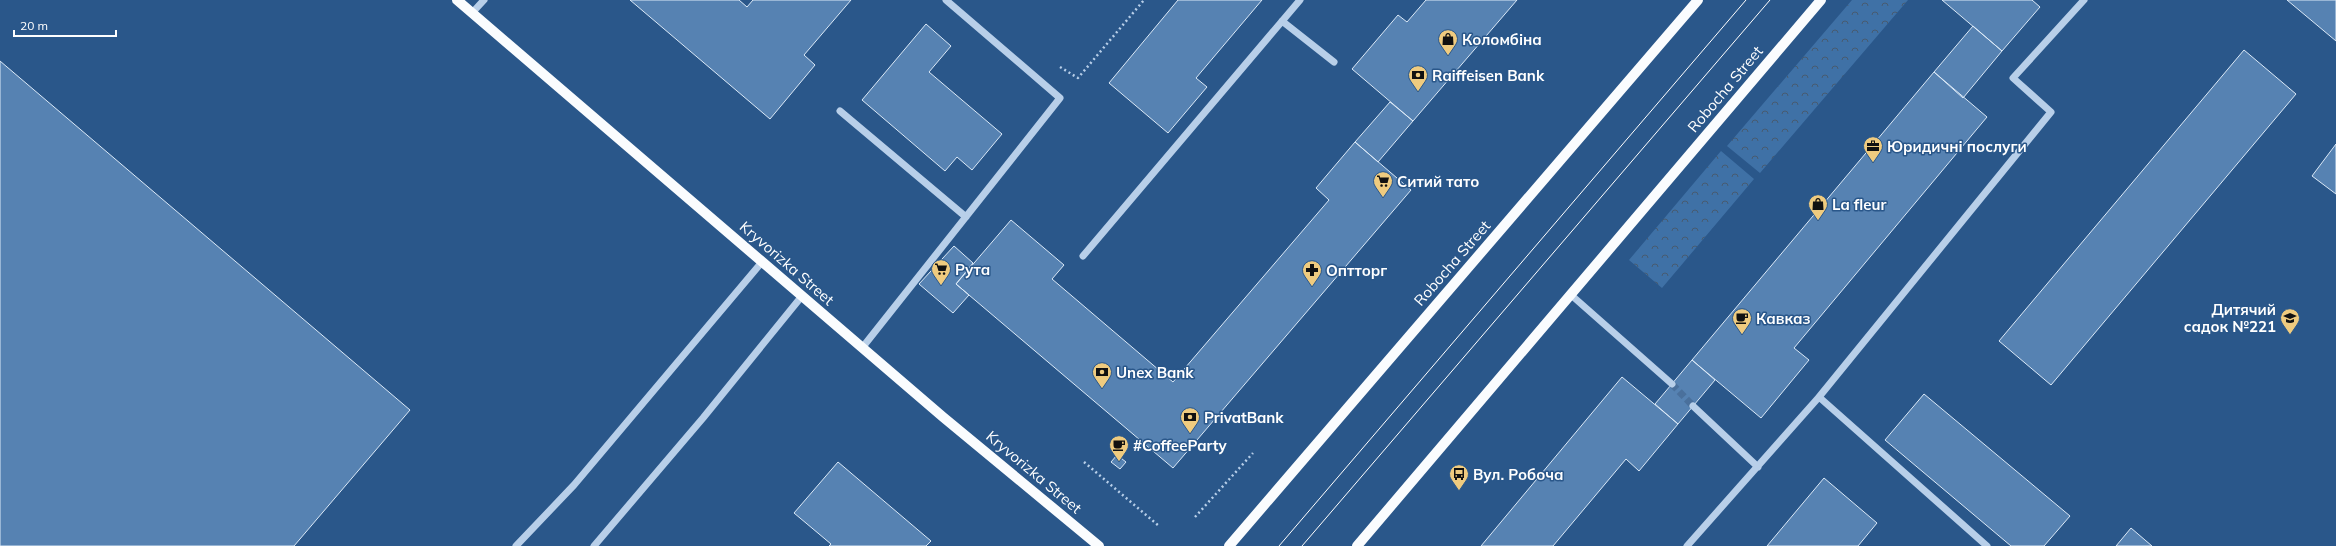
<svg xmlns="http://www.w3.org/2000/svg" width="2336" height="546" font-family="Mulish,sans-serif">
<defs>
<pattern id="forest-crowns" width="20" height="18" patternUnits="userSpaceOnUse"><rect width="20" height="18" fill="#3f71a6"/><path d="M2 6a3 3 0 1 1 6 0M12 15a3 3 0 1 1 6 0" fill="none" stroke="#475b70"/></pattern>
</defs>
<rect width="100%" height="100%" fill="#2a578a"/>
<path fill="url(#forest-crowns)" d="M1852,0H1908L1760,173L1727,146Z
M1721,151L1754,179L1662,288L1629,260Z"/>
<path fill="#5682b2" stroke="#dbe9f7" d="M630,0H739L747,7L753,0H851L804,55L815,65L770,119Z
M1178,0H1262L1196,78L1207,87L1168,133L1109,83Z
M1426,0H1517L1413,121L1352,69L1398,15L1407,22Z
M1942,0H2032L2040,7L2002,51Z
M2287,0H2336V41Z
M926,24L951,46L929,72L1002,134L972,170L957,157L945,171L862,100Z
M1973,26L2002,51L1963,98L1934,72Z
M2244,50L2296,94L2051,385L1999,341Z
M0,61L410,410L294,546H0Z
M1934,72L1987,117L1794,348L1809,360L1761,418L1692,360Z
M1390,102L1413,121L1378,162L1355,142Z
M1355,142L1411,190L1173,468L956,284L1011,220L1064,265L1052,279L1173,382L1329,200L1316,188Z
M2336,144V194L2312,176Z
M954,246L973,263L956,284L969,295L953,313L919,284Z
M1692,360L1715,380L1678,424L1655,404Z
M1622,377L1678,424L1639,471L1626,459L1553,546H1481Z
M1924,394L2070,516L2044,546H2011L1885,440Z
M1117,455L1126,462L1120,469L1111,462Z
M838,462L931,541L926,546H829L831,544L794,513Z
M1824,478L1877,523L1858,546H1767Z
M2131,528L2152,546H2116Z"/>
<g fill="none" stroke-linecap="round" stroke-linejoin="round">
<path stroke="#4a709c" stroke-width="7" stroke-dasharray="7 3.5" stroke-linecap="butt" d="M1672,384L1693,406"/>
<path stroke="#b8cfe9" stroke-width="2.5" stroke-dasharray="2 3" stroke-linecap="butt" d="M1060,67L1078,78L1144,0
M1084,462L1159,526
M1195,517L1253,453"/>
<path stroke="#b8cfe9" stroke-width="7" d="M472,13L484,0
M1282,21L1334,62
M840,111L966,217
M1083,256L1300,0
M1570,294L1672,384
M862,348L1060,98L946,0
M1819,397L2051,112L2013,78L2084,0
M1693,406L1758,467
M516,546L574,485L762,262
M594,546L703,418L802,296
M1687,546L1819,397L1987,546"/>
<path stroke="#fafcfe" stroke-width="10" d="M457,0L943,417L1099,546
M1229,546L1698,0
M1357,546L1821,0"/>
<path stroke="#fff" stroke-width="1" d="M1279,546L1746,0
M1302,546L1770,0"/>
</g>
<defs>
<symbol id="shop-pin" viewBox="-11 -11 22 30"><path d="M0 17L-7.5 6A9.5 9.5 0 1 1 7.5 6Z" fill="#efcb7f" stroke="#2a578a"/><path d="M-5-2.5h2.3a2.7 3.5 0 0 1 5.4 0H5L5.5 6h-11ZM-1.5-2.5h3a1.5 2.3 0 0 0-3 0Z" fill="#111"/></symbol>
<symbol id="bank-pin" viewBox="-11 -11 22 30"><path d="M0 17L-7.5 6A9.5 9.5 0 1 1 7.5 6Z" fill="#efcb7f" stroke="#2a578a"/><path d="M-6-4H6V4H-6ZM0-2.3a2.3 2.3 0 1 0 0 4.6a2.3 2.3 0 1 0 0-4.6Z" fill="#111"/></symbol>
<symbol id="office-pin" viewBox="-11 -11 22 30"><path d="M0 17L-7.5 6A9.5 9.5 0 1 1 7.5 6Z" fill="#efcb7f" stroke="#2a578a"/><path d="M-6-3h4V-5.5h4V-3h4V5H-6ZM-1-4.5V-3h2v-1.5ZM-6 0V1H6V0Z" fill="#111"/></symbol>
<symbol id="supermarket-pin" viewBox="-11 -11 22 30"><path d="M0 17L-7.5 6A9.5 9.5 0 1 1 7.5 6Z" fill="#efcb7f" stroke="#2a578a"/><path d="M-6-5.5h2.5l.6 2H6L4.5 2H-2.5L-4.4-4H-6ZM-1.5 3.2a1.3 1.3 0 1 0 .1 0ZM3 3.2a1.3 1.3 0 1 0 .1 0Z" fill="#111"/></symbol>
<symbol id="pharmacy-pin" viewBox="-11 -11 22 30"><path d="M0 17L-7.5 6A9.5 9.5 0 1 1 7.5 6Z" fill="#efcb7f" stroke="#2a578a"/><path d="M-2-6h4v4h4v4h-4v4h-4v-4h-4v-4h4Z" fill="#111"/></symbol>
<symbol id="cafe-pin" viewBox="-11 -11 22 30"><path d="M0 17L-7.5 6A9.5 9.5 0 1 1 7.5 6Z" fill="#efcb7f" stroke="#2a578a"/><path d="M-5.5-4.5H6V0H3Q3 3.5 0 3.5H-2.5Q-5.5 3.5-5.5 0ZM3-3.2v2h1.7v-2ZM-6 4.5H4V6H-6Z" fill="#111"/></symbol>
<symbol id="school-pin" viewBox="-11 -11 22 30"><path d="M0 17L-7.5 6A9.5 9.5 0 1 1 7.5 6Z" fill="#efcb7f" stroke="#2a578a"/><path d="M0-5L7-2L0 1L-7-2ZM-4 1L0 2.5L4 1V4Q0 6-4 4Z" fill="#111"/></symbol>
<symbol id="bus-pin" viewBox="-11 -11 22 30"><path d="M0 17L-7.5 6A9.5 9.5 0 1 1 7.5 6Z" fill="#efcb7f" stroke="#2a578a"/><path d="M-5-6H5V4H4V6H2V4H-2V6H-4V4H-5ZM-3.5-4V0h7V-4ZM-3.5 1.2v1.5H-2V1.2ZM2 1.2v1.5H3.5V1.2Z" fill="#111"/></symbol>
</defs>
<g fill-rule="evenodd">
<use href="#shop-pin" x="1437" y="28" width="22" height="30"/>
<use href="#bank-pin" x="1407" y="64" width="22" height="30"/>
<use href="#office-pin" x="1862" y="135" width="22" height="30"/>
<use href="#supermarket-pin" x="1372" y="170" width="22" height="30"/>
<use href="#shop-pin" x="1807" y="193" width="22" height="30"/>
<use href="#supermarket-pin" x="930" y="258" width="22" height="30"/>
<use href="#pharmacy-pin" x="1301" y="259" width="22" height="30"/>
<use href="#cafe-pin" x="1731" y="307" width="22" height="30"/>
<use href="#school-pin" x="2279" y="307" width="22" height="30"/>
<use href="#bank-pin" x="1091" y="361" width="22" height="30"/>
<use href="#bank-pin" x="1179" y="406" width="22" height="30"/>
<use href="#cafe-pin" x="1108" y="434" width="22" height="30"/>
<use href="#bus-pin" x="1448" y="463" width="22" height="30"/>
</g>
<g text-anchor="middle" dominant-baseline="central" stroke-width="3" stroke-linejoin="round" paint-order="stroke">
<g font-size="15" font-weight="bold" fill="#fff" stroke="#2a578a" text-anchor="start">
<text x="1462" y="39">Коломбіна</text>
<text x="1432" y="75">Raiffeisen Bank</text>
<text x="1887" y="146">Юридичні послуги</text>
<text x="1397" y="181">Ситий тато</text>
<text x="1832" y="204">La fleur</text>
<text x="955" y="269">Рута</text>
<text x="1326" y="270">Оптторг</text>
<text x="2276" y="309" text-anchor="end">Дитячий<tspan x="2276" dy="17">садок №221</tspan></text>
<text x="1756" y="318">Кавказ</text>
<text x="1116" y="372">Unex Bank</text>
<text x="1204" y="417">PrivatBank</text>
<text x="1133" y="445">#CoffeeParty</text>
<text x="1473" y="474">Вул. Робоча</text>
</g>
<g font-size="15" fill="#fff" stroke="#2a578a">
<text transform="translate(1725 89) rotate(-50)">Robocha Street</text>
<text transform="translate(787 263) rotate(41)">Kryvorizka Street</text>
<text transform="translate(1452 263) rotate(-49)">Robocha Street</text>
<text transform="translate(1034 472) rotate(40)">Kryvorizka Street</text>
</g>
</g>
<path d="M14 30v6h102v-6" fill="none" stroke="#ffffff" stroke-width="2"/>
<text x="20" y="30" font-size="12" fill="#ffffff" stroke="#2a578a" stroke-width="3" paint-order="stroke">20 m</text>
</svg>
